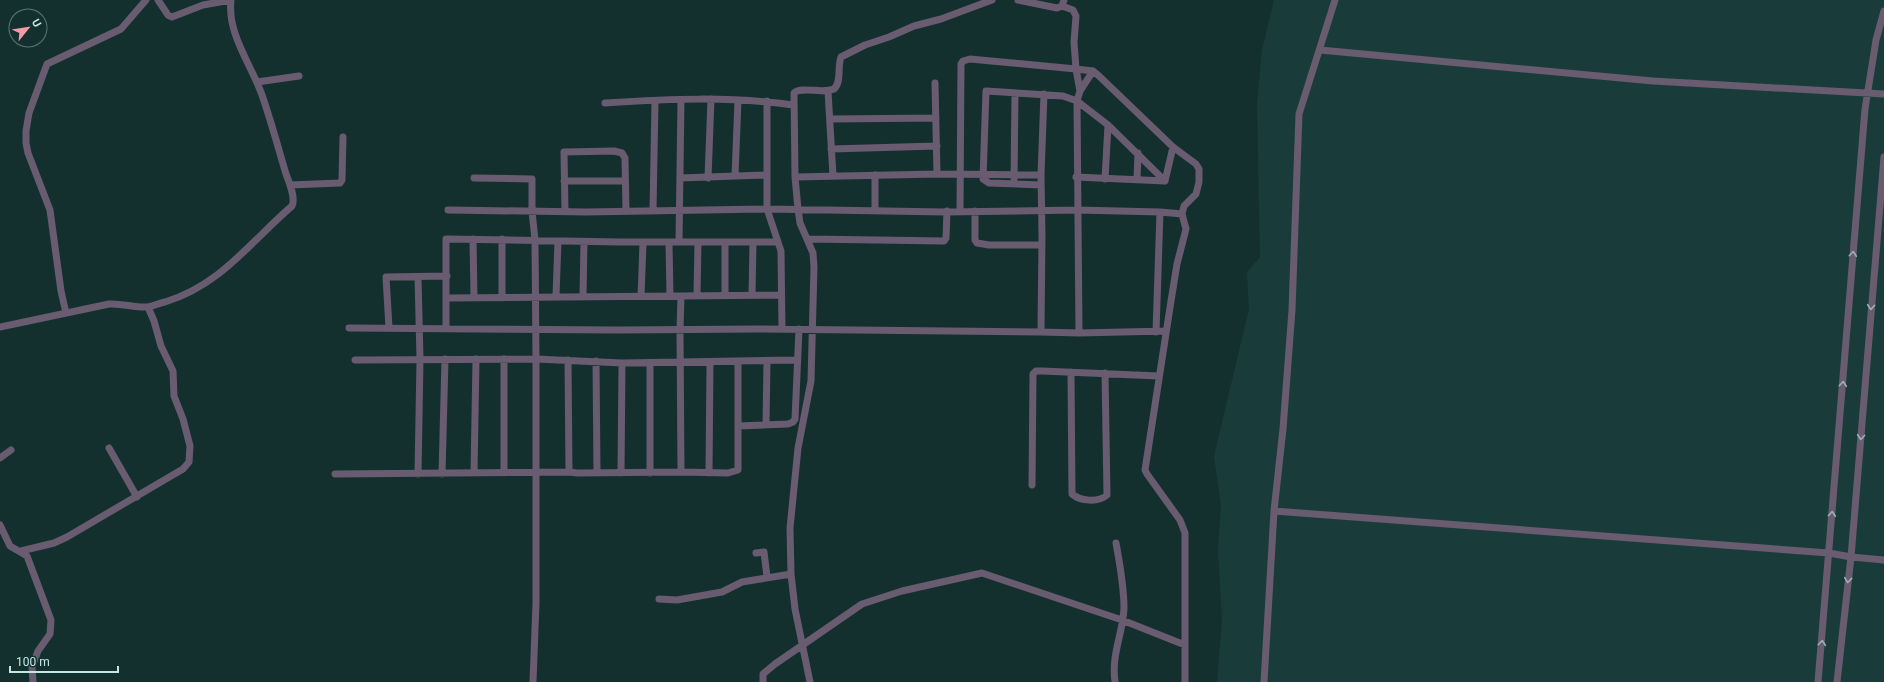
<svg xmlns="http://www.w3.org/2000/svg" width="1884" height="682" font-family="Roboto,sans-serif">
<rect width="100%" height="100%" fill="#13302f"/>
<path fill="#193c3b" d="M1274,0H1884V682H1217L1222,621L1218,549L1221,506L1214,456L1249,309L1247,272L1260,257L1257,103L1262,50Z"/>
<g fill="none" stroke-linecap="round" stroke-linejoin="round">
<path stroke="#695b70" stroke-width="7" d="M158,0L168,15L172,17L203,5L231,0
M1018,0L1057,8L1062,6L1064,0
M1335,0L1299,114L1292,310L1283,429L1274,511L1829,553L1851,557L1884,560
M1062,6L1073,10L1076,16L1074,42L1076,69L1093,71L1099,76L1173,147L1196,164L1199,169V182L1196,194L1184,206L1182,214L1186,229L1177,264L1171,301L1145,470L1147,474L1180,520L1185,533V682
M1320,50L1653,81L1884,94
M257,82L299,76
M935,83L937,174
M828,91L833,176
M1044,94L1041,175L1042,235L1041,332L1079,333L1166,331
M767,101V209L781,251L782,329
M605,103C668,99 731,96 793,105
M830,119L936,118
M831,149L937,146
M735,176L738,100
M795,177L937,174L1041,175
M1076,177L1165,181L1173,147
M474,178L532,179V211L535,240L536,359V603L533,682
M680,178L767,175
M708,178L711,99
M1105,179L1108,125
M1137,179L1138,153
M564,181H625
M1014,184L1015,93
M290,185L340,183L342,180L343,137
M1041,185L989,183L983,179L986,91L1063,96L1077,101L1108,125L1165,181
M448,210L586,212L767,209L945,212L1077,210L1160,212L1182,214
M565,211L564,152L614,151L622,153L625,158L626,211
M653,211L655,101
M875,211V175
M960,211L961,64L963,61L970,59L1076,69L1080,91
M975,211V240L977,243L989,245H1042
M473,239L474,297
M502,239V298
M809,239L944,241L946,238L947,211
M679,242L681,100
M669,243L670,296
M725,295V243
M752,295L753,242
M556,296L558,241
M583,296L584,242
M641,296L643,243
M697,296L698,242
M447,298L781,295
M66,313L61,291L50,210L28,153L26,143V131L29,113L47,64L121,29L146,0
M0,327L109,304C122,303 135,308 148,307C153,306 160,303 165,302C221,285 250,242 292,206C296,198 289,182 286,174C278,147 271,121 262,95C251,64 227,34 231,0
M349,328L617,330L759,329L1041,332
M389,328L386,277L447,276
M446,328V239L620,242H778
M1156,332L1160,212
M1079,333L1077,101L1080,91L1093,71
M355,360L536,359L622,363L797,360
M568,360L569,472L577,473L681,472L728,473L738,470V361
M596,361L597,473
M1071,372L1072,494C1080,501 1098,503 1107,495L1105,373
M766,425L767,361
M738,426L788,424L793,422L795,419L799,329
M109,448L137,497
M0,458L11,450
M681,472L680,330L681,296
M474,473L476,359
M504,473V359
M621,473L622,363
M650,473V363
M709,473L710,362
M335,474L569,472
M418,474L420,359L418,277
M442,474L445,359
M1032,485L1033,374L1036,371H1042L1159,376
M0,525L10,546L27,556L51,620L50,634L38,651L32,667L33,682
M21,551L54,543L67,537L183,469L189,462L190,446L183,419L174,396L173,371L161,346L154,321L148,307
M756,553L764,552L767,577
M659,599L677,600L722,592L742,582L791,574
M763,682V674L775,664L862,604L902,591L982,573L1122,620L1185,645
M810,682L795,609L791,574L790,528L798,448L811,381L814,267L813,253L800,223L798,209L795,177L794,93C801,86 822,94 834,89C842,82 837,67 841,57L865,45L889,37L914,26L941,19L992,0
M1115,682C1111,654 1123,634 1124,608C1124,586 1120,565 1116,543
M1264,682L1274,511
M1818,682L1865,109L1876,40L1884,11
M1837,682L1851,557L1884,157"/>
</g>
<defs><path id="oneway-chevron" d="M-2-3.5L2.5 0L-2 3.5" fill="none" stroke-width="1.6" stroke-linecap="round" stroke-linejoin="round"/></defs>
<g stroke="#9db0b7">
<use href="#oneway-chevron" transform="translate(1853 254) rotate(-85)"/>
<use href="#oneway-chevron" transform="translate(1871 307) rotate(95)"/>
<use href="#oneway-chevron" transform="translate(1843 384) rotate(-85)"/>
<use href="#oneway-chevron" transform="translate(1861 437) rotate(95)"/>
<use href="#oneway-chevron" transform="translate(1832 514) rotate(-85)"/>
<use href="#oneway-chevron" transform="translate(1848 580) rotate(96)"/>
<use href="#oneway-chevron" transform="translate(1822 643) rotate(-85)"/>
</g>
<g transform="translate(28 28) rotate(60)"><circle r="19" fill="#13302f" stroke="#587a79"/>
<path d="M0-3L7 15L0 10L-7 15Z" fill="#f49aa3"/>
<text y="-6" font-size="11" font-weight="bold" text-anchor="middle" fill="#bfe9e7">U</text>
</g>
<path d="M10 666v6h108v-6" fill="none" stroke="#bfe9e7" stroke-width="2"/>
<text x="16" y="666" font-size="12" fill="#bfe9e7" stroke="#13302f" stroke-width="3" paint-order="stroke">100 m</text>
</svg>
